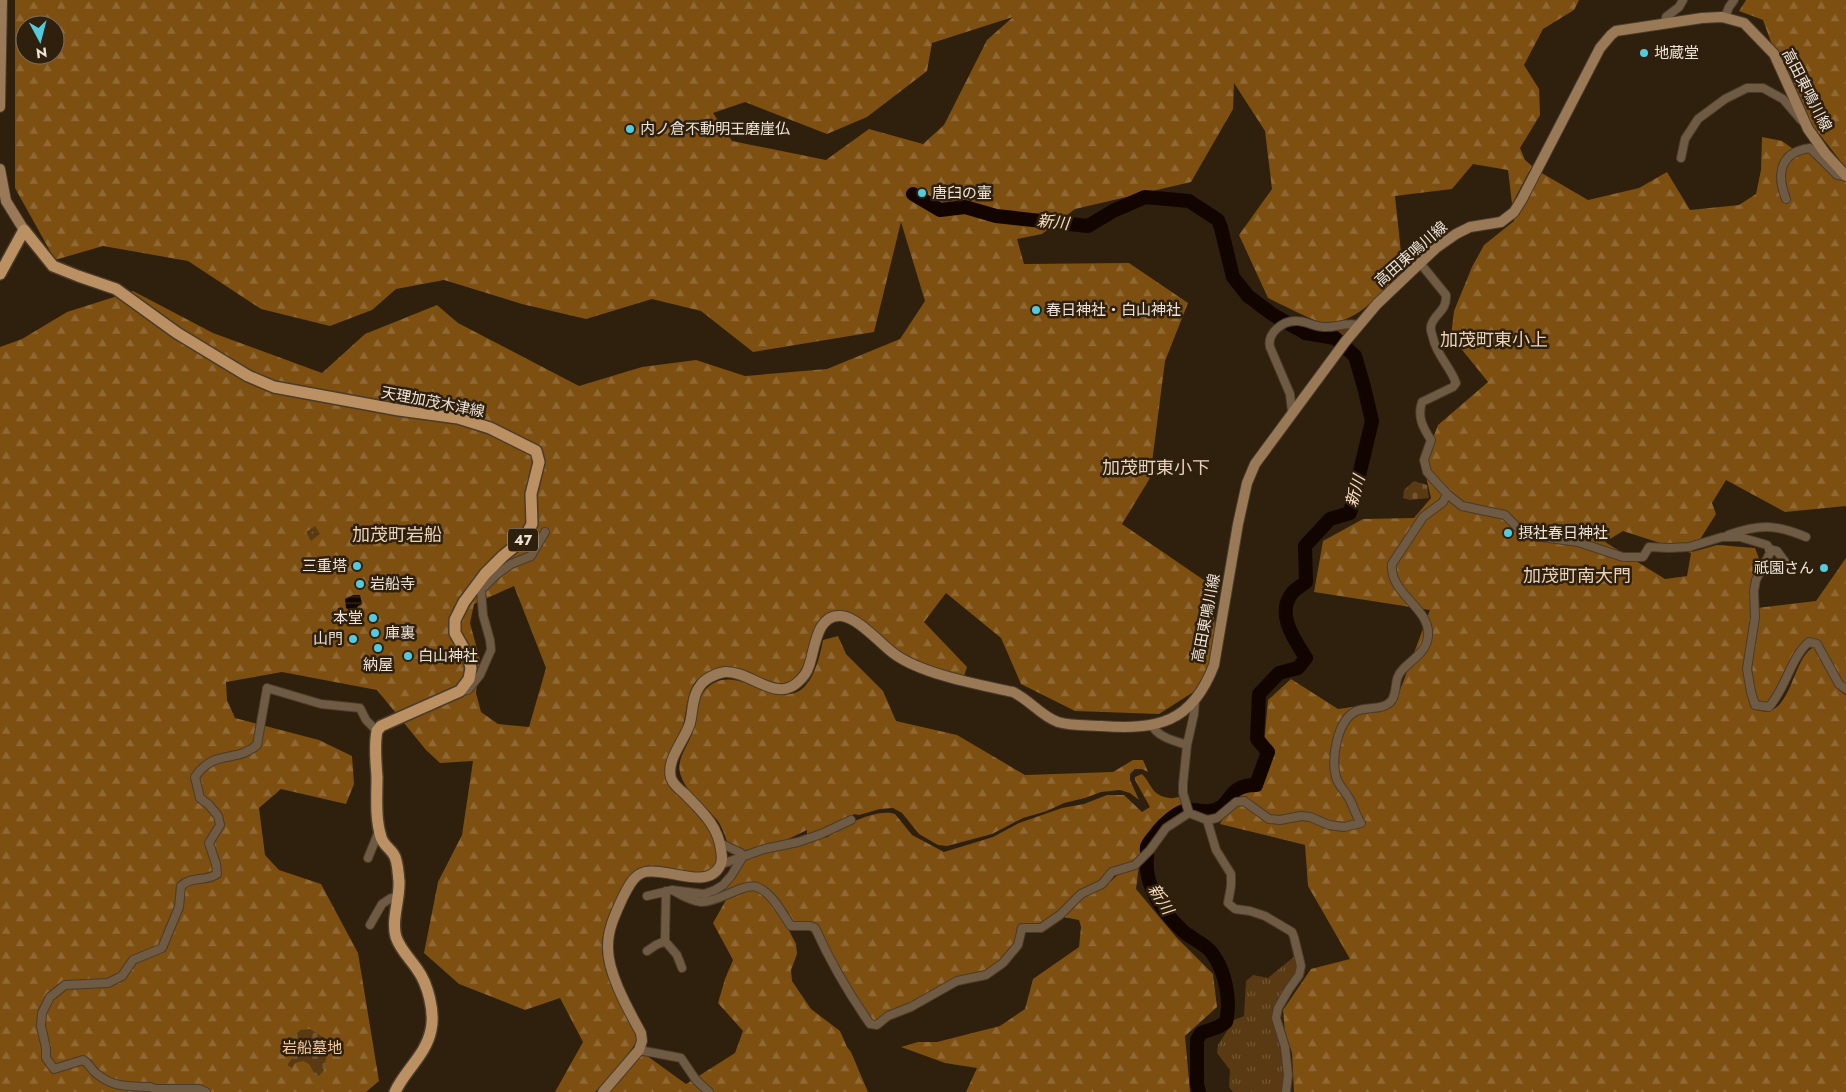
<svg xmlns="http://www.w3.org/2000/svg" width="1846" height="1092" font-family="Jost,'Noto Sans JP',sans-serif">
<defs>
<pattern id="grass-tufts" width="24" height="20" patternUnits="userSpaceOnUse" patternTransform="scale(1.25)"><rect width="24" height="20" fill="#5a3a13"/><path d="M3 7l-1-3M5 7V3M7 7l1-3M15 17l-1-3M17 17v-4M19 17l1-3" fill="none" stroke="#725635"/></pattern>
<pattern id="forest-firs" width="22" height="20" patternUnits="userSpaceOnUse" patternTransform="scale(1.25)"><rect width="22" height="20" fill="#7d4f11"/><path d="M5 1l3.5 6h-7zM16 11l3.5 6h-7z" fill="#906833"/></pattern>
<pattern id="cemetery-stones" width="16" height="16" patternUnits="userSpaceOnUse" patternTransform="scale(1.25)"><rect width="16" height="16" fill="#5a3a13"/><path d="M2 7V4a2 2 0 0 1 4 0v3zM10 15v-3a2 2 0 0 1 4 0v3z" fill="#725635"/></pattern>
<pattern id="park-dots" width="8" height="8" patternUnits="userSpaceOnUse" patternTransform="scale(1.25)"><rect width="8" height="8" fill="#5a3a13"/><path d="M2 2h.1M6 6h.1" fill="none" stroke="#725635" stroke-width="1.8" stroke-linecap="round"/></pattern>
<pattern id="water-rules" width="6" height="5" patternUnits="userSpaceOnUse" patternTransform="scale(1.25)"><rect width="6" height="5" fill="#120500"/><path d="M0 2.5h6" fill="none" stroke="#352925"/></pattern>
</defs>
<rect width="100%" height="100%" fill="#2f1f0d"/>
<path fill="url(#grass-tufts)" d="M1352,326L1337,346C1324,338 1296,346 1290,328L1305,327L1327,331Z
M1295,956L1299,968L1276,1007L1285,1061L1284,1092H1233L1229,1087L1230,1070L1217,1053L1218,1045L1234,1020L1244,1016L1246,981L1253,975L1268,978Z"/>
<path fill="url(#forest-firs)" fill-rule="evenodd" d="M15,0H1579L1574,10L1543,29L1524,65L1539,89L1540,115L1520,148L1525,160L1532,166L1512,204L1508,170L1473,164L1452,189L1395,196L1403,271C1381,292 1357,325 1324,323C1315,322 1279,303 1268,298L1239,235L1272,189L1265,131L1234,83L1233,109L1191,182L1075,209L1042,234L1017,239L1024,264L1129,263L1188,303L1165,361L1150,478L1122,524L1211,585L1215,628L1209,663L1203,679L1195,691L1159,714L1075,711L1021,684L1001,638L946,593L924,622L967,667L964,676C944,671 915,661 898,650C882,640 860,611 840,611C804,611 815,662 794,679C775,694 746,664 723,667C717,668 711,671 707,674C704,676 698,678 696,681C685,694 687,720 680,736C673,750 660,765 667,781C669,788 676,793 681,798C696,813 712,826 715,848C716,854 718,860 715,865C703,886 649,851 629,877C623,883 620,892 616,900C609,914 602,930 602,946C602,972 618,998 629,1021C632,1027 637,1034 636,1041C635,1048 602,1086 595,1092H555L583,1042L560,998L525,1010L459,984L424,953L438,882L462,835L473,761L440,763L426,750L377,690L282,672L226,682L227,700L235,718L319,740L352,756L354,784L346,804L281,789L259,808L265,855L279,870L321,884L358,953L379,1081L366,1092H0V347L22,339L67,312L133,291L213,333L322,373L365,334L437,305L458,323L579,386L642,367L696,360L745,376L827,369L900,339L925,301L901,222L874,332L753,352L701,311L652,299L586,319L522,304L444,280L396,289L372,310L330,326L261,309L188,261L103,246L55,260L15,188ZM1013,17L987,40L944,125L923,144L869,129L826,160L732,141L713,113L745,102L827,134L867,117L927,71L932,43ZM25,25H55V55H25ZM514,586L546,668L529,727L498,724L481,712L476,693L480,660L470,623L474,604Z
M1746,0H1846V168L1813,126L1782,57L1771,42L1763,20L1739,11Z
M1762,137L1782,141L1800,154L1818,150L1846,182V506L1785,512L1726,480L1712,503L1716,514L1692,552L1717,545L1755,548L1761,564L1751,586L1750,624L1745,676L1747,694L1754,709C1792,725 1791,657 1814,647C1827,661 1828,685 1846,695V1092H1294L1292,1053L1285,1032L1283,1010L1311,969L1350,959L1308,886L1305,845L1220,824L1237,788H1260L1268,700L1291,679L1338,709L1396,701L1430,610L1314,592L1323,541L1363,519L1414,518L1431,498L1423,464L1438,425L1488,382L1451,336L1454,311L1472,267L1484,245L1514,221V218L1540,172L1588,200L1639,188L1667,172L1690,210L1739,205L1756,194L1761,170ZM1623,531L1691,553L1687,576L1665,579L1605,542Z
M1846,558V686L1842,681L1821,643L1809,639L1774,698L1767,704C1742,704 1756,639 1757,624C1758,619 1757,613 1757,608L1816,601Z
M838,636L846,654L883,691L896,721L957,735L1025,775L1113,772L1133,760H1143L1148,772L1142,769H1135L1130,774V780L1139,800L1130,793L1120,790L1101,792L1085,798L1064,803L1047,811L1023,818L992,834L947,846L938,845L919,834L902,813L893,808L880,809L859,815L854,814L850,818L807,836V830L782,842L748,854L728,844C725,836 722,826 717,820C706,806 687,794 681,776C675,761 687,747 692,734C697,721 695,701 705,690C743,648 802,753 823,640Z
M1142,774C1152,784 1151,796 1170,798C1174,799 1178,796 1182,797L1185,812L1135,862L1100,882L1040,926L1024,924L1017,929L1016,944L990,971L955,980L876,1022C858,1015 827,944 816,924L793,922L763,886C747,890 707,903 693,897L707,896L743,861C769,848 799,843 828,837L830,833C846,825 877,808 895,814L912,835L944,852L993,837L1019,823L1062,808L1084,804L1107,795H1124L1142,812L1150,807L1135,780V777Z
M1139,865L1136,889L1176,937L1213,974L1217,1007L1185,1036L1190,1092H966L977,1068L945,1063L901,1047L918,1042H937L1000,1026L1025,1009L1033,979L1079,947L1081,927L1079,920L1063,917L1081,897L1103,888L1120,873L1136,869Z
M751,890H757L761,892L781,915L796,944L797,954L791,970L792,981L811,1009L840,1031L847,1047L851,1052L868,1092H609L643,1053L686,1084L735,1053L743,1031L718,1003L725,979L733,960L713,923L726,900Z"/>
<path fill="url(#cemetery-stones)" d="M1414,481L1427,485L1429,498L1410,500L1403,498L1404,490Z
M310,1029L329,1041L324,1070L319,1076L315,1075L309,1064L303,1061L295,1063L292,1068L287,1065L293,1057L296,1056L291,1040L300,1030Z"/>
<path fill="url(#park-dots)" d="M315,526L320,534L311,541L306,532Z"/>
<path fill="url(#water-rules)" d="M353,595H360L362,604L358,606L354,614L349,613V610L346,608L345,599Z"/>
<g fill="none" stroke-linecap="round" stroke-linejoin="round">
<path stroke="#120500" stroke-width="14" d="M913,194L940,210L965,207L996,216L1088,226L1113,211L1145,197L1189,201L1218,220L1221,228L1233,277L1248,296L1272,314L1305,333L1335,338L1355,356L1364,387L1372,421L1350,513L1330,519L1305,546L1306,582C1302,585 1297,588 1293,592C1275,613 1294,639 1306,658L1298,668L1279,673L1259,694L1257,739L1268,752L1256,785C1224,785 1235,807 1210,811C1201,813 1194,807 1184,811C1175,814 1164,824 1158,831C1155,836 1148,842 1147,847C1146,850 1148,855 1147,858C1144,886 1163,912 1182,930C1191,939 1206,944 1212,953C1226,972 1231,1001 1226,1022L1218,1027L1201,1033L1197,1040V1084L1199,1092"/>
<defs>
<path id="minor" d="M1725,17L1729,7L1734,0
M1666,22V17L1679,7L1683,0
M1681,158L1685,139L1698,119L1725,99L1747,88H1763L1783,99L1801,120
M1786,199C1776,174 1780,152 1810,148L1837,175L1845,176
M1420,263L1446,295C1447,312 1434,313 1431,326C1430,331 1432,333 1433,338C1437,356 1450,366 1456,383L1453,387L1422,402C1417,417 1423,428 1431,440L1424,460L1427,472L1447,494L1462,506L1505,515L1517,527L1535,536L1578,542L1623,557H1643L1649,547L1669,548L1689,547L1722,537H1740L1767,545L1771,551L1756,580L1754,591L1755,617L1747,669L1751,692L1755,705L1769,707C1786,688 1791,657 1809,642L1817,644L1839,684L1846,689
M1292,412L1290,394L1270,347C1267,333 1283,320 1297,321C1306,321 1315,327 1324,327C1337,328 1343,322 1359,325
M1728,535C1759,524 1776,524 1806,537
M1769,549L1777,551L1786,563
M460,691L468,690L480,675L491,650L490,640L483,615L481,590L497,574L511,564L531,556L545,532
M1152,725C1157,737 1175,741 1187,745
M1189,813L1183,793V784L1187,745L1194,714L1195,700
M1207,820L1216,850L1231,874V886L1228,903L1235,909L1250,911L1265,916L1292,932L1294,937L1301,966L1299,975L1289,989L1278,1008L1276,1018L1285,1047L1288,1075L1286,1092
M368,858L379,831
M722,864L764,849L798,842L821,834L851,820
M672,890C681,895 690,901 701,902C717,903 745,882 757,887C772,893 782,913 791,926H810L815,928C830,961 849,994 870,1024L877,1025L888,1016L911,1007L957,981L986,975L1003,963L1018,945L1022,928H1041L1060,915L1081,894L1102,884L1112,872L1135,865L1150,850L1166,828L1189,813L1207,820L1217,818L1236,802L1244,801L1269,819L1280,820L1301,816L1310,817L1329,825L1344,827L1361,823C1356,816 1354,808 1350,800C1346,792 1338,785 1336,777C1331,758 1337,721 1356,711C1367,706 1384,711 1392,700C1398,690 1393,679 1403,669C1413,659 1427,651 1428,636C1431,608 1389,594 1392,564L1423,517L1443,502L1447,494
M647,896L672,890L704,894L715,890L723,885L731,876L742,858L741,853L720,843
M370,925L382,904L391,898L399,899
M665,941L677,955L682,968
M647,951L656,945L665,941L666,891
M639,1050L681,1058L696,1080L709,1092
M206,1092L199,1089H155L150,1087C129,1086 114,1088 97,1074C91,1070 89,1063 83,1060L54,1069L46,1058V1048L41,1026L42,1013L50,997L65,985L108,983L122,976L133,960L162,948L179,907L181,886C191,876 205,882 217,874L216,864L209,843L220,825L218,816L209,805L200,798L195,777C215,748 235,764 257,745L267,688L321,704L360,708L366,720L377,731"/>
<path id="secondary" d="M0,107L2,0
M0,169L6,201L24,230
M603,1092L639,1050L642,1041L641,1033C628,1009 607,972 608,946C608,928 616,913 623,897C628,888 633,875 645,872C667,867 707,891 720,866C723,861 722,856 721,850C718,825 701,811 685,794C680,790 673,784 671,778C666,759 685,740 690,723C693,711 692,696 700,686C704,679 717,673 725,672C750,671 775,702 797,683C803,678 807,673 809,666C815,650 816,614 841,616C857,617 880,643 893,653C920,674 980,685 1013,692C1030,700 1041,716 1058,722C1071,726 1087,725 1101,726C1158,730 1192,723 1214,665L1238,524L1247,483L1255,464L1345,342L1377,304L1436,248L1456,234L1470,227L1501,222L1514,212L1522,199L1600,48L1611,35L1616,31L1702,18L1722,17L1744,23L1774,54L1808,129L1825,153L1846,176"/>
<path id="primary" d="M0,274L24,230L53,266L78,276L116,289L177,333L248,376L274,387L399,410L458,418L490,428L536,451L539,462L531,494L532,524L524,539L503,556L485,574L464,602L455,620V633L468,656L471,668L469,679L460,691L381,726L377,731C374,746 376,762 377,777C377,796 375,818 381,837C383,845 390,848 394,855C398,861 398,874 399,881C400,899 391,920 396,937C400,949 410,959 417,969C428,984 435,1012 431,1030C426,1055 405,1070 395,1092"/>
</defs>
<use href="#minor" stroke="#4a3b2a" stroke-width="10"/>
<use href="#secondary" stroke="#4a3b2a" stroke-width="12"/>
<use href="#primary" stroke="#4a3b2a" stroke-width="14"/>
<use href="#minor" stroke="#6f5a44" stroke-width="8"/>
<use href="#secondary" stroke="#9a7956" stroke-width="10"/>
<use href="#primary" stroke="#bb9163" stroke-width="11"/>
</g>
<g fill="#54cade" stroke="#2f1f0d" stroke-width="2">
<circle cx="1644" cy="53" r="5"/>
<circle cx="630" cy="129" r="5"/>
<circle cx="922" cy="193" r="5"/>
<circle cx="1036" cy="310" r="5"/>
<circle cx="1508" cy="533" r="5"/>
<circle cx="357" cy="566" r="5"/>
<circle cx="1824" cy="568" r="5"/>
<circle cx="360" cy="584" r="5"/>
<circle cx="373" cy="618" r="5"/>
<circle cx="375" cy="633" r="5"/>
<circle cx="353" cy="639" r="5"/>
<circle cx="378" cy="648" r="5"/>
<circle cx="408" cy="656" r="5"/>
</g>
<g text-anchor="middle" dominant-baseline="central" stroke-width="5" stroke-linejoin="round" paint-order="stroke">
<rect fill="#2f1f0d" stroke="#b5a99c" stroke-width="1" x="508" y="528.5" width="30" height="23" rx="4"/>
<g font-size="14" font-weight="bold" fill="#efe4d9">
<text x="523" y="540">47</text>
</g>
<g font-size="15" fill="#efe4d9" stroke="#2f1f0d" text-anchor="start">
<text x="1654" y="53">地蔵堂</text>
<text x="640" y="129">内ノ倉不動明王磨崖仏</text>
<text x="932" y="193">唐臼の壷</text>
<text x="1046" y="310">春日神社・白山神社</text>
<text x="1518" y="533">摂社春日神社</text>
<text x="347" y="566" text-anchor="end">三重塔</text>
<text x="1814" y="568" text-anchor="end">祇園さん</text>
<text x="370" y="584">岩船寺</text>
<text x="363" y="618" text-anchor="end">本堂</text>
<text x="385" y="633">庫裏</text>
<text x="343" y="639" text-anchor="end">山門</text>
<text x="418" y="656">白山神社</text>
<text x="378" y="665" text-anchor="middle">納屋</text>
</g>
<g font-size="15" fill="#efe4d9" stroke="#2f1f0d">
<text transform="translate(1807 90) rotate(63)">高田東鳴川線</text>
<text transform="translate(1411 254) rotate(-41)">高田東鳴川線</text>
<text transform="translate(433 402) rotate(11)">天理加茂木津線</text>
<text transform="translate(1206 618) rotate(-79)">高田東鳴川線</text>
</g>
<g font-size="15" fill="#f6cca0" stroke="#2f1f0d">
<text x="312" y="1048">岩船墓地</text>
</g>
<g font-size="16" font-style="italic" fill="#fbdfc2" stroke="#2f1f0d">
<text transform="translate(1053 222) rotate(6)">新川</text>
<text transform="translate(1355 491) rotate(-74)">新川</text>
<text transform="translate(1161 899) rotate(58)">新川</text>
</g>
<g font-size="18" fill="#e9d3bc" stroke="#2f1f0d">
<text x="1494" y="340">加茂町東小上</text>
<text x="1156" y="468">加茂町東小下</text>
<text x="397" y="535">加茂町岩船</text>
<text x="1577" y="576">加茂町南大門</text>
</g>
</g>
<g transform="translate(40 40) rotate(173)"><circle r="24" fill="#2f1f0d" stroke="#7c6e5f"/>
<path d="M0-4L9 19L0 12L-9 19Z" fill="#54cade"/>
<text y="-8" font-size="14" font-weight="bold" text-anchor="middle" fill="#efe4d9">N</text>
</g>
</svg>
